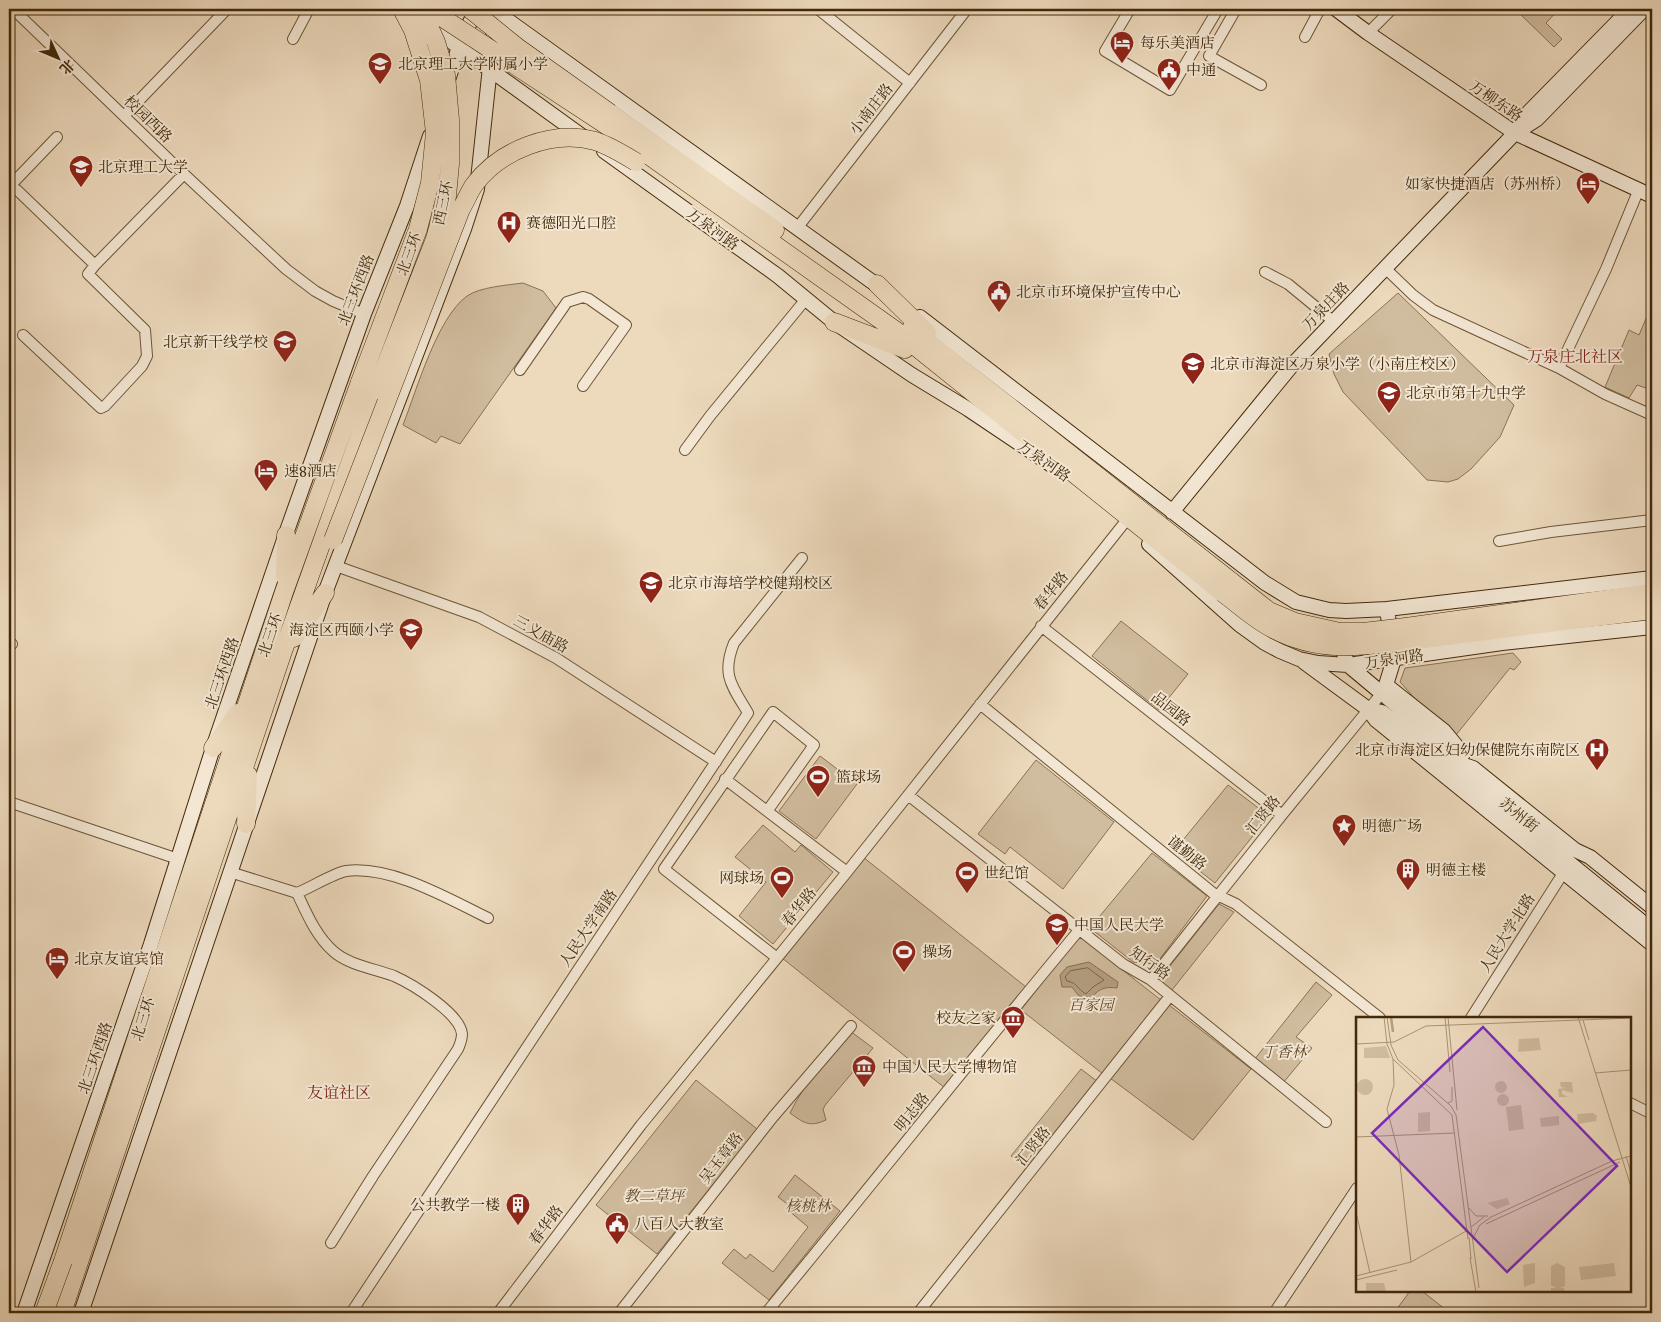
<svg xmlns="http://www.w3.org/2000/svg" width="1661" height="1322" font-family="'IM FELL Great Primer','Noto Serif SC',serif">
<rect width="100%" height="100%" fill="#eddabd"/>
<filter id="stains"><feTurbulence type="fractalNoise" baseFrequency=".004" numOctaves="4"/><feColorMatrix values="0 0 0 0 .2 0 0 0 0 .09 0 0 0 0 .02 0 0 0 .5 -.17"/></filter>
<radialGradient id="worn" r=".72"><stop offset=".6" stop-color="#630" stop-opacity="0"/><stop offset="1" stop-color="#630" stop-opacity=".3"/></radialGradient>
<path fill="#d0bc9e" stroke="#897254" d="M1515,9H1559L1546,23L1562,39L1554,47Z
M523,283L543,291L556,308L460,444L441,436L436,443L403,425C417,389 437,318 467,296C480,287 508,285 523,283Z
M1398,293L1514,405L1500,437L1471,469L1458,479L1448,482L1427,480L1343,392L1334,374L1329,354Z
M1651,307L1652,308V390L1637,385L1629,398L1605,387L1629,330L1639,335Z
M1121,621L1188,674L1159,710L1092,656Z
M1513,653L1521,662L1514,670L1510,668L1456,735L1426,711L1400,682L1405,668Z
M820,756L857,784L816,839L779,811Z
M1036,760L1114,822L1063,889L1010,847L1005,854L978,834Z
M1228,785L1269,816L1215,883L1174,851Z
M763,825L795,852L801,845L833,872L773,944L739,916L766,882L735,857Z
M1152,853L1207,896L1156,964L1133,962L1090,928Z
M863,857L1026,987L945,1088L782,958Z
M1219,904L1234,912L1172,990L1158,981Z
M1079,936L1161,1000L1103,1074L1021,1010Z
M1316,982L1332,995L1296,1037L1312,1048L1283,1083L1254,1060Z
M1169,1005L1251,1069L1193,1140L1110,1078Z
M850,1031L873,1048L826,1104L823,1109L826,1120C810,1127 805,1124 790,1113C805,1082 828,1057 850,1031Z
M1081,1069L1098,1082L1029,1169L1011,1156Z
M696,1080L757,1129L657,1254L596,1205Z
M795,1175L840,1211L769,1300L722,1263L734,1249L746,1259L750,1254L773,1272L808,1227L788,1210L790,1206L778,1197Z
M1410,1291H1422L1450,1313H1394Z"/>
<path fill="#b39e80" stroke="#866f50" d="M1089,962L1118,982L1117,988C1103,986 1097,990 1089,1001L1078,995L1072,987H1062L1060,975L1067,967Z"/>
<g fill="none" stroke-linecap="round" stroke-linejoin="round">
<path stroke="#7a6444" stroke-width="1" d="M1088,968L1104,980L1093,987L1086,994C1077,989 1078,983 1067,981L1065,977L1070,971Z"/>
<defs>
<path id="street" d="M13,9L184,174L286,269L315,291L333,301L364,314
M818,9L910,83
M1130,9L1105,51L1170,90L1218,9
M1236,9L1209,56L1261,85
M1368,33L1392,9
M1305,37L1320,9
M293,39L309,9
M124,116L227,9
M9,187L57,137
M9,189L17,190L95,265L184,174
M798,227L967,9
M1385,268L1413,295L1433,310L1559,368L1605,394L1652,415
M1265,272L1288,284L1333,321
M23,335L101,408L105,406L142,366L147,356L145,330L88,274L95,265
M1559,368L1606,269L1639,189
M520,370L567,302L583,297L589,299L626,325L583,386
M685,450L710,416L806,299
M1499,541L1551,532L1652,520
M336,566L479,617L556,658L716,762
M1041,626L1282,815
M9,642L12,644
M980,704L1213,893L1236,904L1380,1018
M725,779L847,872
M908,795L1123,964L1151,980L1326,1122
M9,802L178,859
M768,810L814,745L773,712L664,869L777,958
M230,872L297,893C310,888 334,873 346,871C391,865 449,899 488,918
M297,893C307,914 316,936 333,951C348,965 376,969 394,976C412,984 460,1013 462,1034C462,1040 460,1044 458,1049L373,1176L331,1243
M1151,980L1282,815L1381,694
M1471,1018L1567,867
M1630,1103L1652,1114
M351,1313L748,713C732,686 721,675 734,643L802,558
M498,1313L641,1125L847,872L1125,522
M619,1313L773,1117L851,1026
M766,1313C871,1186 974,1056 1080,929
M918,1313L1170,996
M1274,1313L1357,1188"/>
<path id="secondary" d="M492,9L885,291
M1336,9L1368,33L1515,133L1652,196
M427,24L586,139
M447,83L459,47L476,9
M1520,130L1537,119L1644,9
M604,151L778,276L834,322L912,375L968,409L1053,466
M920,317L1265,583L1296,602L1329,610L1346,611L1387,609L1652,578
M1172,512L1293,364L1515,133L1529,112L1630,9
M1149,544L1240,625L1265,643L1280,651L1299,659L1318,663L1348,665L1502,643L1652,627
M1387,609L1394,659L1386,685L1444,731L1463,754
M1338,637L1348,665L1440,742L1464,765L1473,768L1575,850L1590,857L1652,907
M1304,662L1368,709L1382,712L1428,748L1652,930
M1370,712L1376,720L1652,944
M24,1313L151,944L213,748L288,528L364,314L407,206L430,136
M81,1313L325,593L464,229L477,189L495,20"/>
<path id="primary" d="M496,12L497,9"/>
<path id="highway" d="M610,113L775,230
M603,123L895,330L1223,593
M877,284L927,333
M834,322L905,349
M911,329L1232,582
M285,577L286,535
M1406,627L1652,593
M294,638L325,593
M1408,641L1652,610
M213,748L238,713
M246,824L248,775
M63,1261L284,592L360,382
M62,1313L282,654L376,390"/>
</defs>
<use href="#street" stroke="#6d5536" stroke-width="12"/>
<use href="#secondary" stroke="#422909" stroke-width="16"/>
<use href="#primary" stroke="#422909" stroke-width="17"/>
<use href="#highway" stroke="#422909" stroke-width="19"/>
<use href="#street" stroke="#f3e7d4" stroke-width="10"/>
<use href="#secondary" stroke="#f3e7d4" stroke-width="14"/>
<use href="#primary" stroke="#eddabd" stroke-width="15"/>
<use href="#highway" stroke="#eddabd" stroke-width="18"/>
<defs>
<path id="highway-bridge" d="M429,9L603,123
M470,9L517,47L610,113
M360,382L418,229L430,183L435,133L429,80L413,30L402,9
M376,390L435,239L447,196L450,164V120L446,75L436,42L421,9
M333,540L461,209C466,201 469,192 474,185C500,150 553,129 595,141C610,146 623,154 636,162
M1232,582L1269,611L1295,622L1340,632H1363L1406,627
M1223,593C1239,605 1255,620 1273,629C1318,653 1360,647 1408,641
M44,1313L63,1261"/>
</defs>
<use href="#highway-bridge" stroke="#422909" stroke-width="19" stroke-linecap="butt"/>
<use href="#highway-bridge" stroke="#eddabd" stroke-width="18"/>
</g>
<defs>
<symbol id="hotel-pin" viewBox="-11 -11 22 30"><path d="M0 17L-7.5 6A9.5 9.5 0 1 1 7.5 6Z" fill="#8f2418" stroke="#f3e7d4"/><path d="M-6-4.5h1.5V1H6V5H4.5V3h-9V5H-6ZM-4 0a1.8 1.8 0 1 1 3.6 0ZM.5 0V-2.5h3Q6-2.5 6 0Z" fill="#fff"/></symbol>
<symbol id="school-pin" viewBox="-11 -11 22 30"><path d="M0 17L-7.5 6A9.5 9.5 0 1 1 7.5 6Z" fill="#8f2418" stroke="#f3e7d4"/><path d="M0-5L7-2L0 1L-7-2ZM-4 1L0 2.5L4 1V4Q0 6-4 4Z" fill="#fff"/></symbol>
<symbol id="civic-pin" viewBox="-11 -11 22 30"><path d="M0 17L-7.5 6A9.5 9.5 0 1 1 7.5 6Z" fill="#8f2418" stroke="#f3e7d4"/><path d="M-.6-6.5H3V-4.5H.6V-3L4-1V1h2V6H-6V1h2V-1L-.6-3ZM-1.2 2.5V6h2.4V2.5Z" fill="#fff"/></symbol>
<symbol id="university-pin" viewBox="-11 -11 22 30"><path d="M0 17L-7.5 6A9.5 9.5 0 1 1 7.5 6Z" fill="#8f2418" stroke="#f3e7d4"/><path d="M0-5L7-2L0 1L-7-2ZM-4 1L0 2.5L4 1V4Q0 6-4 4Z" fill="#fff"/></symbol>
<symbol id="hospital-pin" viewBox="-11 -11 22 30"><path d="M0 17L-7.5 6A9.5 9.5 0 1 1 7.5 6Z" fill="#8f2418" stroke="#f3e7d4"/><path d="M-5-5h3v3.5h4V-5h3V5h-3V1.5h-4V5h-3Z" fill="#fff"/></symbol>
<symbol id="stadium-pin" viewBox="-11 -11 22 30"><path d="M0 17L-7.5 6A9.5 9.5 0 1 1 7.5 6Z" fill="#8f2418" stroke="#f3e7d4"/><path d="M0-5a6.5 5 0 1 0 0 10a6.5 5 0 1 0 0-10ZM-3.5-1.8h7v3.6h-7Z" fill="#fff"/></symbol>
<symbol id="sight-pin" viewBox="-11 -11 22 30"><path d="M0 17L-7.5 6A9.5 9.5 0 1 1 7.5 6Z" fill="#8f2418" stroke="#f3e7d4"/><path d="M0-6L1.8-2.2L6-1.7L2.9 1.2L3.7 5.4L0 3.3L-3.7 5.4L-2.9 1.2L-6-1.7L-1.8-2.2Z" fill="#fff"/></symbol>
<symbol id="building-pin" viewBox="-11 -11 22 30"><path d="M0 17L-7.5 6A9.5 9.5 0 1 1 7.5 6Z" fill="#8f2418" stroke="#f3e7d4"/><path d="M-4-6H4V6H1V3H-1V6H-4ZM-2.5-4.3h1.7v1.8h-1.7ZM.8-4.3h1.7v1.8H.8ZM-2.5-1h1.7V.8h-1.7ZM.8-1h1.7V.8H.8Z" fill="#fff"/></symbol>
<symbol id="museum-pin" viewBox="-11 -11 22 30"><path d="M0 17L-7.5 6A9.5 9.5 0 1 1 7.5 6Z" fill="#8f2418" stroke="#f3e7d4"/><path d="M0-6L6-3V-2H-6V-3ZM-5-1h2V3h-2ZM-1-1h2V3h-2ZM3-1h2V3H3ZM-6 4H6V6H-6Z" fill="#fff"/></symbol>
</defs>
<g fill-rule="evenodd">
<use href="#hotel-pin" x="1108" y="29" width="28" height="38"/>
<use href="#school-pin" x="366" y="50" width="28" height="38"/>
<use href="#civic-pin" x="1155" y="56" width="28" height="38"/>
<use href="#university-pin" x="67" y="153" width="28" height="38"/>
<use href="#hotel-pin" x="1574" y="170" width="28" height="38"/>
<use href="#hospital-pin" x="495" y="209" width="28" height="38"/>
<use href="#civic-pin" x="985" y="278" width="28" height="38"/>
<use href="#school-pin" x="271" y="328" width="28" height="38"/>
<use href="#school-pin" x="1179" y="350" width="28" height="38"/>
<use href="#school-pin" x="1375" y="379" width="28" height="38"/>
<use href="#hotel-pin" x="252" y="457" width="28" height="38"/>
<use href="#school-pin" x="637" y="569" width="28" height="38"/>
<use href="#school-pin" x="397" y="616" width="28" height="38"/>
<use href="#hospital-pin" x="1583" y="736" width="28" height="38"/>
<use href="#stadium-pin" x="804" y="763" width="28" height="38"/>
<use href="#sight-pin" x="1330" y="812" width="28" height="38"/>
<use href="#building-pin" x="1394" y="856" width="28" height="38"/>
<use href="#stadium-pin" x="953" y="859" width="28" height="38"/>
<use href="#stadium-pin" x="768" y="864" width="28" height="38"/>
<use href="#university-pin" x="1043" y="911" width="28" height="38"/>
<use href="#stadium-pin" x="890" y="938" width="28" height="38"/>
<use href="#hotel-pin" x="43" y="945" width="28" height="38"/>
<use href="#museum-pin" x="999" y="1004" width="28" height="38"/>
<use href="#museum-pin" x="850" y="1053" width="28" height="38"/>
<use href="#building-pin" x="504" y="1191" width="28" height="38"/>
<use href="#civic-pin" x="603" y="1210" width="28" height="38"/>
</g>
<g text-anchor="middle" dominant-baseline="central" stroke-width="4" stroke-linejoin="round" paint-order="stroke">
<g font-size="15" fill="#422909" stroke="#f3e7d4" text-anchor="start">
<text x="1140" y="43">每乐美酒店</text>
<text x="398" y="64">北京理工大学附属小学</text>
<text x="1186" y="70">中通</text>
<text x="98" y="167">北京理工大学</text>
<text x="1570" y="184" text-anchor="end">如家快捷酒店（苏州桥）</text>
<text x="526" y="223">赛德阳光口腔</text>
<text x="1016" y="292">北京市环境保护宣传中心</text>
<text x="268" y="342" text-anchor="end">北京新干线学校</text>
<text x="1210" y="364">北京市海淀区万泉小学（小南庄校区）</text>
<text x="1406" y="393">北京市第十九中学</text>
<text x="284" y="471">速8酒店</text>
<text x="668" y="583">北京市海培学校健翔校区</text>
<text x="394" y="630" text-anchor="end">海淀区西颐小学</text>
<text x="1580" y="750" text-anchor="end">北京市海淀区妇幼保健院东南院区</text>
<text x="836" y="777">篮球场</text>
<text x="1362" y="826">明德广场</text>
<text x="1426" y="870">明德主楼</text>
<text x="984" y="873">世纪馆</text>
<text x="764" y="878" text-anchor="end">网球场</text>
<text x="1074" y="925">中国人民大学</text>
<text x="922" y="952">操场</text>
<text x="74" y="959">北京友谊宾馆</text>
<text x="996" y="1018" text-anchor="end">校友之家</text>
<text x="882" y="1067">中国人民大学博物馆</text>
<text x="500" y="1205" text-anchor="end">公共教学一楼</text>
<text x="634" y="1224">八百人大教室</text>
</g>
<g font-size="15" fill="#422909" stroke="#f3e7d4">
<text transform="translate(1496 101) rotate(34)">万柳东路</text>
<text transform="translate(871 109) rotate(-52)">小南庄路</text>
<text transform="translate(148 119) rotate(44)">校园西路</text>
<text transform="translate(443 203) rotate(-78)">西三环</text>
<text transform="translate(713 229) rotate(36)">万泉河路</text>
<text transform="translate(409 254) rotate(-70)">北三环</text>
<text transform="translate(356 290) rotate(-69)">北三环西路</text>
<text transform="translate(1326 306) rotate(-46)">万泉庄路</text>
<text transform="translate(1044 461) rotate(35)">万泉河路</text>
<text transform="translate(1051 591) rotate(-51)">春华路</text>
<text transform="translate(541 634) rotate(29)">三义庙路</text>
<text transform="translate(270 635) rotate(-71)">北三环</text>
<text transform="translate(1394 659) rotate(-8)">万泉河路</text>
<text transform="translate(222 673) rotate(-71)">北三环西路</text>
<text transform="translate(1171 709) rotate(38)">品园路</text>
<text transform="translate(1263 815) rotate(-51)">汇贤路</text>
<text transform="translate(1519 815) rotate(39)">苏州街</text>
<text transform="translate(1187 853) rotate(39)">谨勤路</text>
<text transform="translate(799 907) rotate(-51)">春华路</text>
<text transform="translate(588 928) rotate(-56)">人民大学南路</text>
<text transform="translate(1507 933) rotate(-58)">人民大学北路</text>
<text transform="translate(1150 963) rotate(35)">知行路</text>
<text transform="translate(143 1019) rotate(-72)">北三环</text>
<text transform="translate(95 1058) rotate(-71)">北三环西路</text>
<text transform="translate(912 1112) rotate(-51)">明志路</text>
<text transform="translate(1033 1146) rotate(-51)">汇贤路</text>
<text transform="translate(721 1158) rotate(-52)">吴玉章路</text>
<text transform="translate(546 1225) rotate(-53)">春华路</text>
</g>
<g font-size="15" font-style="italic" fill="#5e4627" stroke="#f3e7d4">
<text x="1091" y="1005">百家园</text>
<text x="1284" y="1052">丁香林</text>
<text x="654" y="1196">教二草坪</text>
<text x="808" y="1206">核桃林</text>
</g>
<g font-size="16" fill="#7a1f14" stroke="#f3e7d4">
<text x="1575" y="356">万泉庄北社区</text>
<text x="339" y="1092">友谊社区</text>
</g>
</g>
<g transform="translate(1356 1017)">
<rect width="275" height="275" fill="#eddabd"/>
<path d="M183,21L185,33L162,35L163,22ZM30,29L34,41H8V31ZM1 70a8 8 0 1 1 16 0a8 8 0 1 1-16 0ZM139 70a6 6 0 1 1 12 0a6 6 0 1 1-12 0ZM204,65H216L217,76L206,73V77L212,80H203L202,72L210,71L205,70ZM141 83a6 6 0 1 1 12 0a6 6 0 1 1-12 0ZM165,88L168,112L153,114L150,90ZM74,95V114L62,115V96ZM237,96L241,99L240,104L222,107L221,97ZM203,99V108L185,110L184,101ZM151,181L154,187L141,192L131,186ZM179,246V266L168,270L167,248ZM201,246L209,250V269L204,271H208L209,275H195V271H200L195,268V249ZM258,246L260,259L225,263L223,250ZM10,266H28L30,275H10Z" fill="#d0bc9e"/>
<path fill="none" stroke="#b39e80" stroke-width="2.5" d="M35,0L37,15"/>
<path fill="none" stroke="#a99375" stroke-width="1" d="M28,0L31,27L37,42L96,98L112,222M31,0L35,28L42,43L95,89L100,98L123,271M89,0L94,55M92,0L101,93M222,0L275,170M227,3L233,23M0,27L38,25L70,9L275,1M37,42L38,68L31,92L43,138L55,245M239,56L275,53M92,86L96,84V70M0,120L99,116M270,139L275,156M113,191L120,199H132M0,195L14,256M130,207L264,145M115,210L128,200M113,220L115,242M117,221L124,208L135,200L256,144L275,139M114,241L120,275M0,259L55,245L112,213M0,263L41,253"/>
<path fill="#7b2cbf" fill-opacity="0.15" stroke="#7b2cbf" stroke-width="2.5" d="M127,10L261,149L151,255L16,116Z"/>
<rect width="275" height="275" fill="none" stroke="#422909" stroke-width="2.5"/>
</g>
<rect width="1661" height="1322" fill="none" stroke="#eddabd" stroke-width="30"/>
<rect x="10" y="10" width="1641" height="1302" fill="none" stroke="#422909" stroke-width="2.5"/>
<rect x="15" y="15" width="1631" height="1292" fill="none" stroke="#422909"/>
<g transform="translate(58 58) rotate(134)" stroke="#f3e7d4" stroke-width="4" paint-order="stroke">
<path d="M0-4L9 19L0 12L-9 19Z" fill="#422909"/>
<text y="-8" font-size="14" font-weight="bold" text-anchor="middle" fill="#422909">北</text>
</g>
<rect width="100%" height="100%" filter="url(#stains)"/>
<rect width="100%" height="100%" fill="url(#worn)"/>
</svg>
